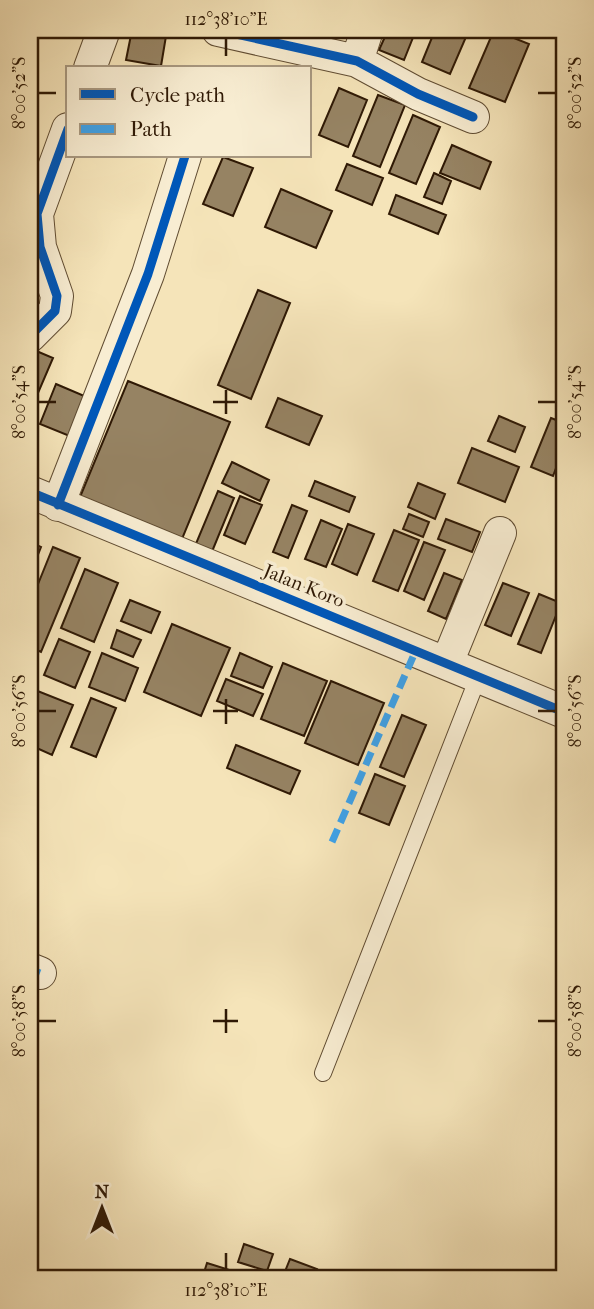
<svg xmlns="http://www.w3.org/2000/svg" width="594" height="1309" font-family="'IM FELL French Canon',serif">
<rect width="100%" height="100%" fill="#f5e4b9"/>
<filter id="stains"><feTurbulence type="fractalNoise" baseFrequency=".00286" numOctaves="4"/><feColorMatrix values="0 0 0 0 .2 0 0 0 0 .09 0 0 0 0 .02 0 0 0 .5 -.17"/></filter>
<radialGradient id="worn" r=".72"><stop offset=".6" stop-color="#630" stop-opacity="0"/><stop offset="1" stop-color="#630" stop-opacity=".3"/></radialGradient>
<path fill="#968363" stroke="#2f1905" stroke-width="2" d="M132,30H167L161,66L126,60Z
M388,30H416L404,60L379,50Z
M435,30H469L450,74L422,62Z
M494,30L529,44L505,102L469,88Z
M339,88L367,100L348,147L319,135Z
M378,95L405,105L380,167L353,156Z
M413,115L440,127L416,184L389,173Z
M452,145L491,162L480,189L440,173Z
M223,157L253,168L233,216L203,204Z
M30,162L46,168L30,197Z
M347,164L383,178L372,205L336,190Z
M434,173L451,181L442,204L424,197Z
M281,189L332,211L316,248L265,227Z
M396,195L446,215L438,234L389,214Z
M258,290L290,303L251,399L218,385Z
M34,350L53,358L38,393L30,390V360Z
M128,381L230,422L182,539L80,497Z
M56,384L89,398L72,437L40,424Z
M278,398L322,416L309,445L266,427Z
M499,416L525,427L515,452L488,441Z
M551,418L564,423V447L553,476L531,467Z
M472,448L519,467L505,502L458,483Z
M232,462L269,480L260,501L222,483Z
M315,481L355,497L349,512L309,496Z
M418,483L445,494L435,519L408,507Z
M218,491L234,498L211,554L195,546Z
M240,496L262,505L245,544L224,535Z
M292,505L307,511L288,558L273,552Z
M409,514L429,522L423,537L403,529Z
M446,519L480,532L472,552L438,539Z
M321,520L342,529L326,567L305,559Z
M348,524L374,534L357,575L332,564Z
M394,530L419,540L398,591L373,581Z
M30,542L41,547L30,575Z
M424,542L445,550L424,600L404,591Z
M53,547L80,558L41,652L30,647V604Z
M85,569L118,583L94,642L61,628Z
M444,573L462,580L446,619L428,611Z
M503,583L529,593L511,636L485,625Z
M539,594L561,603L541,653L518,644Z
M130,600L160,612L151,633L121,621Z
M172,624L230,648L201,716L144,692Z
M117,630L141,640L133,657L111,648Z
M59,639L90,652L75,688L44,675Z
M102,653L138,668L125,701L89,687Z
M240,653L272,667L263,688L231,676Z
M283,663L327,681L304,736L261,719Z
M226,679L263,694L253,716L217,701Z
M331,681L384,703L358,765L305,743Z
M30,688L73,705L52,755L30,745Z
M91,698L116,708L96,757L71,747Z
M402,715L426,725L404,777L380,767Z
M236,745L300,771L290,794L227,768Z
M375,774L405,786L389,825L359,813Z
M244,1244L273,1254L267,1271L238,1262Z
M290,1259L317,1269L313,1279H282Z
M207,1263L258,1279H202Z"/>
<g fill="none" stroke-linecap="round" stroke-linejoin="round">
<defs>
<path id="lane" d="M323,1073L479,675"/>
<path id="street" d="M218,30L357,61L418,94L473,117
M357,61L367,30
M90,68L104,30
M30,336L55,311L57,296L40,247L37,214L68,129
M30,492L564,712
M58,505L148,274L185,156
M447,663L500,533
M30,969L40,973"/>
</defs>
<use href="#lane" stroke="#604c32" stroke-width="18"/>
<use href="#street" stroke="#604c32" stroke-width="34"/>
<use href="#lane" stroke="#f8edd2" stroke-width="16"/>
<use href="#street" stroke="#f8edd2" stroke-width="32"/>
<path stroke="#3ea2e9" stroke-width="7" stroke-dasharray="14 7" stroke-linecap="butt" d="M332,842L416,650
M30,969L40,973"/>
<defs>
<path id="cycleway" d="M218,30L357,61L418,94L473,117
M30,336L55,311L57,296L40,247L37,214L68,129
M30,492L564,712
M58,505L148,274L185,156"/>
</defs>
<use href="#cycleway" stroke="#f8edd2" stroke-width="13"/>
<use href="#cycleway" stroke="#0057b8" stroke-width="9"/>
</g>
<path fill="none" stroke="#2f1905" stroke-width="2.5" d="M226,38V56M38,93H56M538,93H556M226,390V414M38,402H56M213,402H238M538,402H556M226,699V724M38,711H56M213,711H238M538,711H556M226,1009V1033M38,1021H56M213,1021H238M538,1021H556M226,1253V1270"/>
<g text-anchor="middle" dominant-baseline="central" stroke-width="7" stroke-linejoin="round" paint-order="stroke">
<g font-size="19" fill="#2f1905" stroke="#f8edd2">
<text transform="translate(304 586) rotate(22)">Jalan Koro</text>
</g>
</g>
<rect width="594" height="1309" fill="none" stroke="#f5e4b9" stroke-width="77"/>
<rect x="66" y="66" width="245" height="91" fill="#f8edd2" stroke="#a89880" stroke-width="2"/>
<rect x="80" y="89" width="35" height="10" fill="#0057b8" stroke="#a89880" stroke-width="2"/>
<text x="130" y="102" font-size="21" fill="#2f1905">Cycle path</text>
<rect x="80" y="124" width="35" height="10" fill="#3ea2e9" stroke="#a89880" stroke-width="2"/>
<text x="130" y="136" font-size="21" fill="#2f1905">Path</text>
<g transform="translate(102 1208)" stroke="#f8edd2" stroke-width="5" paint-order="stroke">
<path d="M0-5L12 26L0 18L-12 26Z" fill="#2f1905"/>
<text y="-10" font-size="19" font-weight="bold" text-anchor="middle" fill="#2f1905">N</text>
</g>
<rect x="38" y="38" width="518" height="1232" fill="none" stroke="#2f1905" stroke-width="2.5"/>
<g font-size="18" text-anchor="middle" fill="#2f1905">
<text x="226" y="25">112°38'10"E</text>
<text transform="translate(19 93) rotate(-90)" y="6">8°00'52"S</text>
<text transform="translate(575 93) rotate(-90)" y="6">8°00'52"S</text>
<text transform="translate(19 402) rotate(-90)" y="6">8°00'54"S</text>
<text transform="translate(575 402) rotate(-90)" y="6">8°00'54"S</text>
<text transform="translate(19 711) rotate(-90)" y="6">8°00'56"S</text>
<text transform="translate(575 711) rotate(-90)" y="6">8°00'56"S</text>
<text transform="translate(19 1021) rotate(-90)" y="6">8°00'58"S</text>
<text transform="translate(575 1021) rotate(-90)" y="6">8°00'58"S</text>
<text x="226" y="1296">112°38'10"E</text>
</g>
<rect width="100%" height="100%" filter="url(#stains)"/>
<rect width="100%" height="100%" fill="url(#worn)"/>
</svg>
